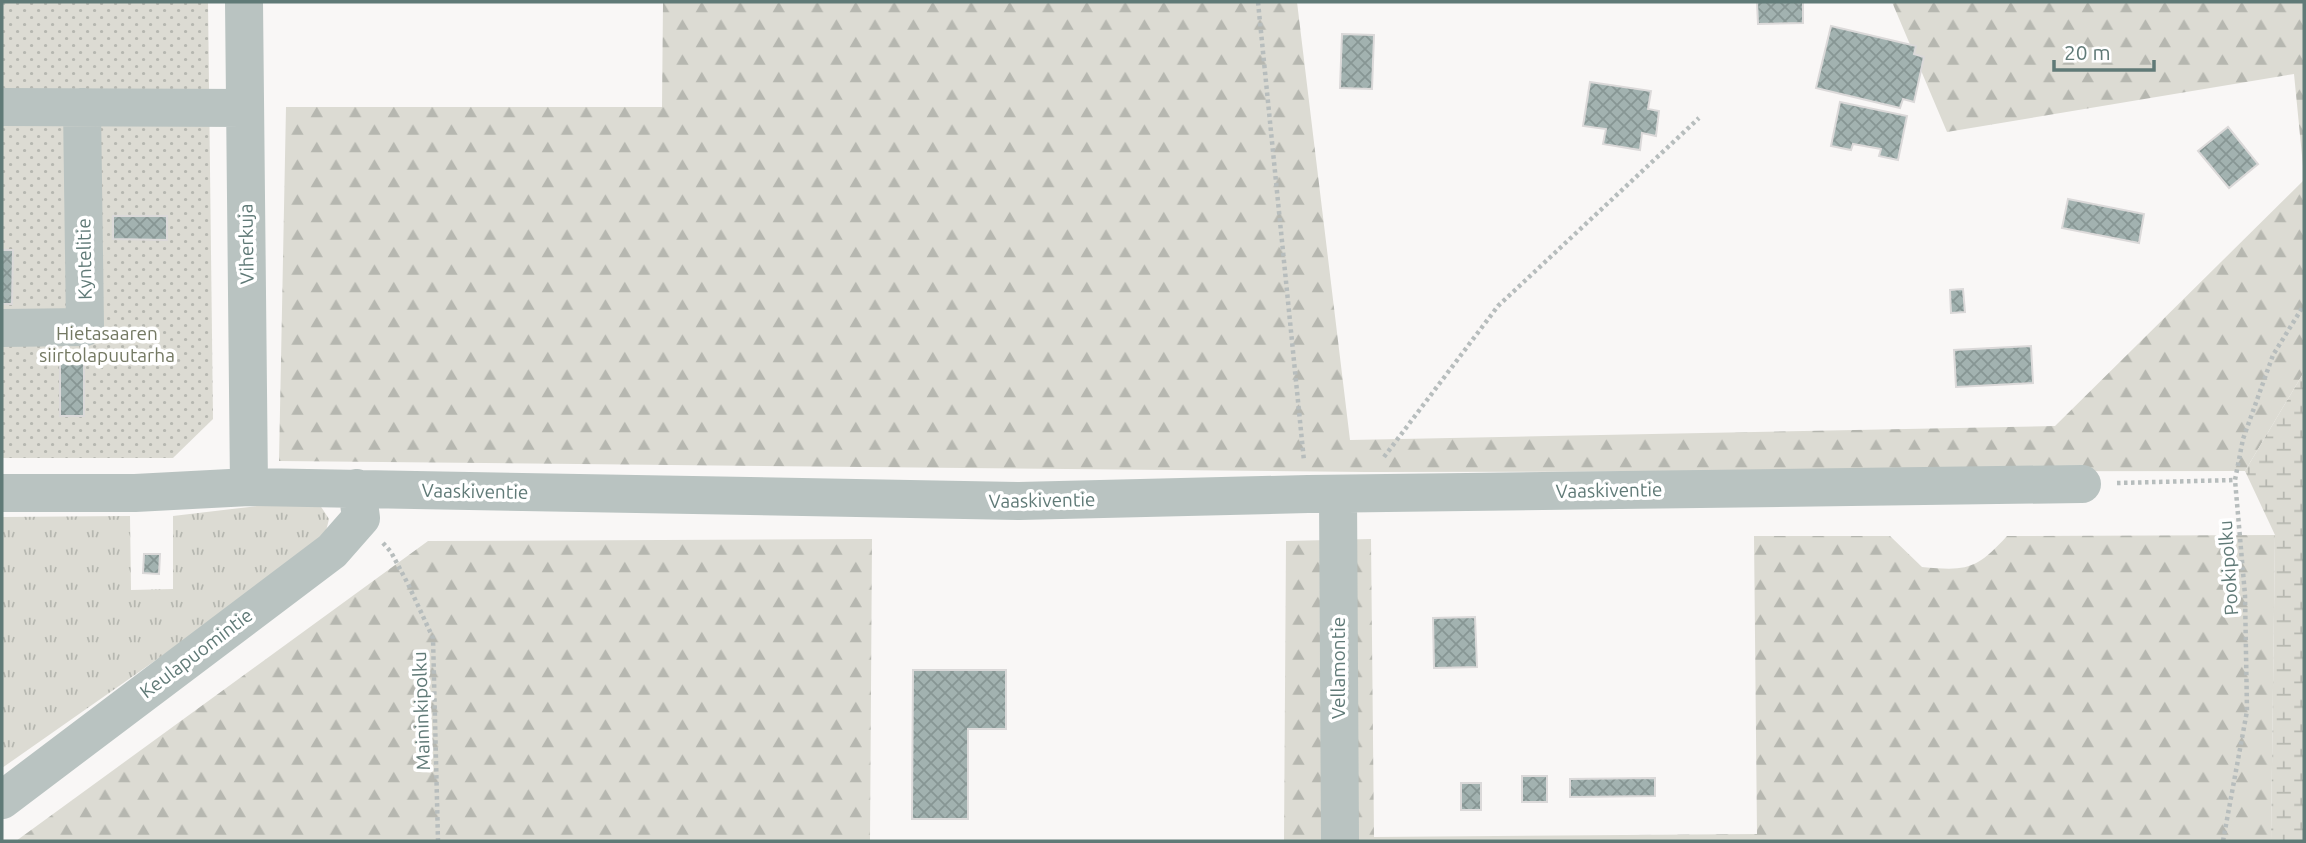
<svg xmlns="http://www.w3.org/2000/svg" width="2306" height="843" font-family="Ubuntu,sans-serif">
<defs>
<pattern id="grass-tufts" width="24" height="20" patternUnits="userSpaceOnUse" patternTransform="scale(1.75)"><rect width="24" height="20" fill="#dcdbd3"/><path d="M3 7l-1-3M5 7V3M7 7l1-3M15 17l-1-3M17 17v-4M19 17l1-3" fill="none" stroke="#b6b7b0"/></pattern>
<pattern id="forest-firs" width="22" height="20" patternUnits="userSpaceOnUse" patternTransform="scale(1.75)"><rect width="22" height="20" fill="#dcdbd3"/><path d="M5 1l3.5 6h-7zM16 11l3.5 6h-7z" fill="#b6b7b0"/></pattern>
<pattern id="wetland-marsh" width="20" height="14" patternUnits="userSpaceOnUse" patternTransform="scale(1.75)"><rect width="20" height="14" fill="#dcdbd3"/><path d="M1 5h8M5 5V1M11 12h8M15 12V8" fill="none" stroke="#b6b7b0"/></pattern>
<pattern id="park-dots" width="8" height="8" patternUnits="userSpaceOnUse" patternTransform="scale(1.75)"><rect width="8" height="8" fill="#dcdbd3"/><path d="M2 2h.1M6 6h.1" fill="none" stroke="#b6b7b0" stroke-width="1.8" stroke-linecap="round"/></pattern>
<pattern id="building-cross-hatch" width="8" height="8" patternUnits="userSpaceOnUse" patternTransform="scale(1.75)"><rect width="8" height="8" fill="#a2b2b0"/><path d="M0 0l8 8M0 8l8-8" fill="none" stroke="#879694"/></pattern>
</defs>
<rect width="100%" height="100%" fill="#f9f7f6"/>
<path fill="url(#grass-tufts)" d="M316,499L329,519L323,543L2,768V517L130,516L131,590L173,589V516Z"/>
<path fill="url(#forest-firs)" d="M663,2H1297L1350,440L2055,426L2304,180V372L2245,471L1366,472L279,461L286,107H662Z
M1892,2H2304V176L2294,74L1947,132Z
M2275,535L2271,841H1284L1286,541L1371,539L1374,837L1757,834L1754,536H1890L1922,567C1967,571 1976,570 2007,536Z
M872,539L870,841H16L428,541Z"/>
<path fill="url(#wetland-marsh)" d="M2304,372V841H2271L2275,535L2245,471Z"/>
<path fill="url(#park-dots)" d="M2,2H208L213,419L173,458H2Z"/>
<path fill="url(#building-cross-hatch)" stroke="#dbd9d9" stroke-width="2" d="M1757,2H1803V23L1758,24Z
M1831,26L1916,46L1914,54L1924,57L1914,102L1903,99L1900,108L1816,88Z
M1342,34L1374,35L1372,89L1340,88Z
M1590,82L1651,91L1648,109L1659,111L1656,136L1642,133L1640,150L1603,144L1606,129L1583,126Z
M1840,102L1907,116L1898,160L1879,156L1881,149L1853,144L1851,150L1831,146Z
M2228,127L2258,164L2229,188L2198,151Z
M2068,199L2144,214L2139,243L2062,228Z
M113,216H167V240L113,239Z
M2,250H13L12,304H2Z
M1963,289L1965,312L1951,313L1950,290Z
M2031,346L2033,383L1956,387L1954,350Z
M60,363H84V416H60Z
M144,554H160L159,574L143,573Z
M1475,617L1477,667L1434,668L1433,618Z
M913,670H1006V729H968V819H912Z
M1522,776H1547V802H1522Z
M1655,778V796L1570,797V779Z
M1461,783H1481V810H1461Z"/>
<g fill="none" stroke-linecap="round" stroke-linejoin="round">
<path stroke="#b7bdbd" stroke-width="4.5" stroke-dasharray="3.5 3.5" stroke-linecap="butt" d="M1258,2L1304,461
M1384,457L1498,306L1699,118
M2117,483L2235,480
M383,543L391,552L408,584L433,638L438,841
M2223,841L2247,711L2245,595L2235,480L2243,439L2273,355L2304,305"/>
<path stroke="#b9c3c1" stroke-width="38" d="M244,2L249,487
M2,107L245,108
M2,328L85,327L82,107
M2,493H135L249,487L1019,501L1308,494L2082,484
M1338,494L1340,841
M2,800L332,551L361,518L357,488"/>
</g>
<g text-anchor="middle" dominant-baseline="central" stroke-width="7" stroke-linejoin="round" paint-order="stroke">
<g font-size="19" fill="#607a77" stroke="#fff">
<text transform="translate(246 244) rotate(-91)">Viherkuja</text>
<text transform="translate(84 259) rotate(-91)">Kyntelitie</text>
<text transform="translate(1609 490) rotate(-1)">Vaaskiventie</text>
<text transform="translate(475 491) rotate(1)">Vaaskiventie</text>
<text transform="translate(1042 500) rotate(-1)">Vaaskiventie</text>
<text transform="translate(2228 568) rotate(-94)">Pookipolku</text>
<text transform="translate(196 653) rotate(-37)">Keulapuomintie</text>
<text transform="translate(1338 668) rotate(-90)">Vellamontie</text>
<text transform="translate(421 711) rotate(-92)">Maininkipolku</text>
</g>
<g font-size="19" fill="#747963" stroke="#fff">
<text x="107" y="333">Hietasaaren<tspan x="107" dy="22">siirtolapuutarha</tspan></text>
</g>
</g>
<rect width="2306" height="843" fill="none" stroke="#607a77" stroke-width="7"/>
<path d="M2054 60v10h100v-10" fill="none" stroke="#607a77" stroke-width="3.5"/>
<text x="2064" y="60" font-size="21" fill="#607a77" stroke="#ffffff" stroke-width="5" paint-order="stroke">20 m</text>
</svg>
